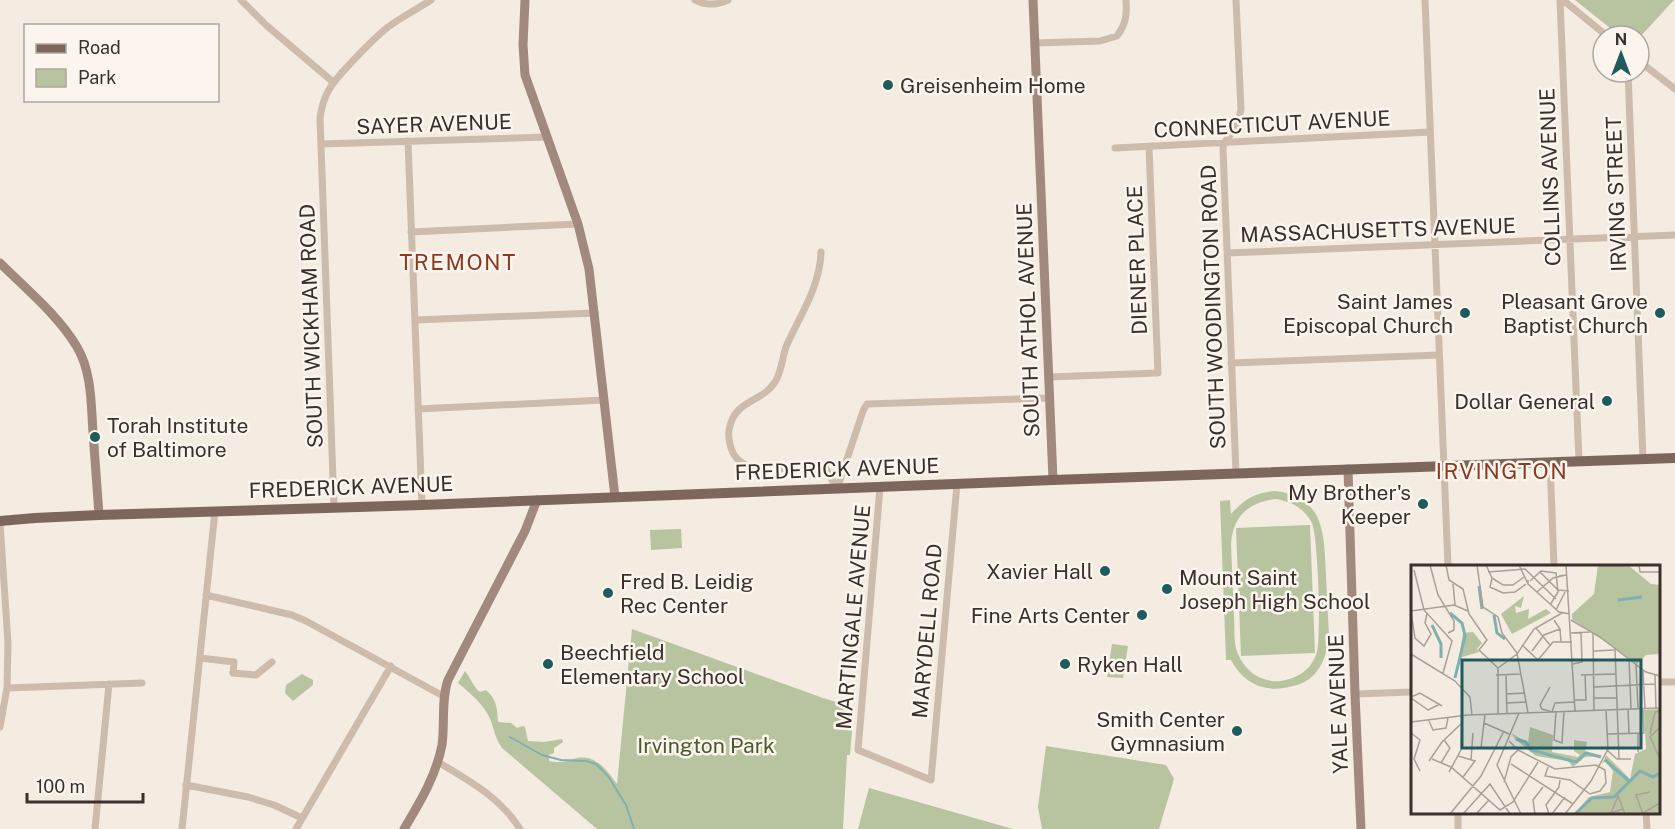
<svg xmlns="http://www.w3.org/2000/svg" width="1675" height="829" font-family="'Public Sans',sans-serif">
<rect width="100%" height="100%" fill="#f4ebe1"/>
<path fill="#b8c4a0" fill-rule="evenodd" d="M1575,0H1674L1639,38V36H1620Z
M1275,491C1325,497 1324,534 1326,575C1327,595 1328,616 1329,636C1327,649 1325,661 1317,671C1311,680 1300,685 1289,687C1264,693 1243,683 1231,660H1226L1220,501L1230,500L1231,514C1245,499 1254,493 1275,491ZM1275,499C1291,501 1304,508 1312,523C1318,538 1322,641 1316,655C1310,671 1297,678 1281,681C1261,683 1245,671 1238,654C1233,643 1235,629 1234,617C1233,593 1232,568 1231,544C1233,516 1248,503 1275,499Z
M1310,525L1315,653L1241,656L1236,528Z
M681,529L682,548L651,550L650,530Z
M632,629L823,698L846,705L854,706L850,755H847L843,829H597L502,748C496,739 494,731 491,721C484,704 471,694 458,683L465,671C471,678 473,687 480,692L486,690C497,699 497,709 498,722L511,723L517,728L523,726L525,727L528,741L544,742L562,739L563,742L554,748V753L549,755V761C559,763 564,762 573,759C594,752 606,769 617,784Z
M1112,644L1128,646L1123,678L1107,677Z
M302,674L313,680V685L293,701L285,693L286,685Z
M1046,746L1166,765L1174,779L1159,829H1042L1038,807Z
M869,788L1013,829H858Z"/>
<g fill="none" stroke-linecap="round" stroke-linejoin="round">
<path stroke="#7fb0b2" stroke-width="2" d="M510,737L542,755L561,760L586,761L596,764L608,776L626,805L634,829"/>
<path stroke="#cdbbac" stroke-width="7" d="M241,0L266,25L333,82
M695,0C706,6 717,5 728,0
M1425,0L1448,566
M1560,0L1579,461
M1563,0L1607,36
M1035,43L1100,41L1117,36C1126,24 1127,15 1126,0
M1639,61L1675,89
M1628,72L1643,459
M408,141L422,505
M321,144L547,137
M1115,148L1430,132
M411,232L578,224
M821,252C820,287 800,315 786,347C782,358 782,371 775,382C762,403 734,399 729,430C728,438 730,446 733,453C740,465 751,468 764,469L825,467L837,489
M1227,253L1675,235
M415,320L595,313
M1231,363L1439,355
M1048,377L1158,373L1149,147
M418,409L604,400
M1550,462L1554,566
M1236,473L1223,149L1224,143L1236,127L1241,110L1236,0
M880,487L858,750L931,780L957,484
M837,489L863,411L867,404L1049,398
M334,507L320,118C323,94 332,83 348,66C361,52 373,39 388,27C402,17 417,9 431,0
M0,523L8,643L7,688L0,727
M206,595L292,615L306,621L445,697
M200,658L234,662L233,673L256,675L272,662
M1658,682H1675
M7,688L142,683
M1355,694L1412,692
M438,762C469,781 500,797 520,829
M186,785L248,797L274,805L302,818
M1458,812V829
M1646,812L1647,829
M95,829L109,684
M182,829L215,511
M296,829L391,666"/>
<path stroke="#a18a7d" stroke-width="9" d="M525,0L523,45L525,75L578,224L589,269L615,497
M1033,0L1053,480
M0,263C26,289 58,315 77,347C92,372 91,405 93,432C95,460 97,487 99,515
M1348,469L1355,694L1361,829
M404,829C420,802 436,776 442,745C445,724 441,700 448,680L525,531L537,500"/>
<path stroke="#7d675c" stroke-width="10" d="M0,521L35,518L99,515L422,505L1053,480L1675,458"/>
</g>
<g fill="#1f5a5e" stroke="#fbf5ee" stroke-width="2">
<circle cx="888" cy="85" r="6"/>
<circle cx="1465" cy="313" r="6"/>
<circle cx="1660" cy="313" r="6"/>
<circle cx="1607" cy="401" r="6"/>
<circle cx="95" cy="437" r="6"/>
<circle cx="1423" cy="504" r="6"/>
<circle cx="1105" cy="571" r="6"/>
<circle cx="1167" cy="589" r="6"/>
<circle cx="608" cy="593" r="6"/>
<circle cx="1142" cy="615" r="6"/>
<circle cx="548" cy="664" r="6"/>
<circle cx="1065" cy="664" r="6"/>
<circle cx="1237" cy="731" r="6"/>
</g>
<g text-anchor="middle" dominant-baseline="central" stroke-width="5" stroke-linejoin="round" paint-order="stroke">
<g font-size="21" fill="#3b302b" stroke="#fbf5ee" text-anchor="end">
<text x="900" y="85" text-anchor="start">Greisenheim Home</text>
<text x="1453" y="301">Saint James<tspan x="1453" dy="24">Episcopal Church</tspan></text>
<text x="1648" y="301">Pleasant Grove<tspan x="1648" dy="24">Baptist Church</tspan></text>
<text x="1595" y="401">Dollar General</text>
<text x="107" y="425" text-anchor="start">Torah Institute<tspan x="107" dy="24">of Baltimore</tspan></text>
<text x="1411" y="492">My Brother's<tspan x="1411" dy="24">Keeper</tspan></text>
<text x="1093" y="571">Xavier Hall</text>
<text x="1179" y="577" text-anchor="start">Mount Saint<tspan x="1179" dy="24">Joseph High School</tspan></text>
<text x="620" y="581" text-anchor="start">Fred B. Leidig<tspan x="620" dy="24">Rec Center</tspan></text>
<text x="1130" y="615">Fine Arts Center</text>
<text x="560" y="652" text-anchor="start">Beechfield<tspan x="560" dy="24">Elementary School</tspan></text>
<text x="1077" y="664" text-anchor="start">Ryken Hall</text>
<text x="1225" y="719">Smith Center<tspan x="1225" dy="24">Gymnasium</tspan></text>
</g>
<g font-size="21" fill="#3b302b" stroke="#fbf5ee">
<text transform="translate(434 124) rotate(-2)">SAYER AVENUE</text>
<text transform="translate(1272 124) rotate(-3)">CONNECTICUT AVENUE</text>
<text transform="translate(1550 177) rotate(-92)">COLLINS AVENUE</text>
<text transform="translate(1616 194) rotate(-92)">IRVING STREET</text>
<text transform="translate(1378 230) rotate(-2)">MASSACHUSETTS AVENUE</text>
<text transform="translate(1137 260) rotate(-92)">DIENER PLACE</text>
<text transform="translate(1213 307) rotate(-92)">SOUTH WOODINGTON ROAD</text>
<text transform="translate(1028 320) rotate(-92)">SOUTH ATHOL AVENUE</text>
<text transform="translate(311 326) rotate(-92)">SOUTH WICKHAM ROAD</text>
<text transform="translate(837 469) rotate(-2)">FREDERICK AVENUE</text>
<text transform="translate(351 487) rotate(-2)">FREDERICK AVENUE</text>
<text transform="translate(853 617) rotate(-85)">MARTINGALE AVENUE</text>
<text transform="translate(927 631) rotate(-85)">MARYDELL ROAD</text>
<text transform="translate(1338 704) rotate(-92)">YALE AVENUE</text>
</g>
<g font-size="21" fill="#4a5a2e" stroke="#fbf5ee">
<text x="706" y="745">Irvington Park</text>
</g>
<g font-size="22" letter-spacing="1.5" fill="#8c3b22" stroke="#fbf5ee">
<text x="458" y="262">TREMONT</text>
<text x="1502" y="471">IRVINGTON</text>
</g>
</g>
<g transform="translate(1411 565)">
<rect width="249" height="249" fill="#f4ebe1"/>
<path d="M187,0H217L240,19L249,20V97L248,89L235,90L226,99L161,54V49L183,29ZM113,31L110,43L104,41L105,48L118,44L117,54L135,44L140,48L101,69L90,49ZM62,67L71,78L66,84L68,87L48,93L52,68ZM249,144V249H163L178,232L199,227L202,206L194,196L191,199L195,190L219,214L224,189L235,184L233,145ZM119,162L142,170L141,187L167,192L169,190L163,186V175L176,177L174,187L192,191L174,192L162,202L157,196L125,191L105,175L100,168L117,178Z" fill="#b8c4a0"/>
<path fill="none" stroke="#7fb0b2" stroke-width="3" d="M68,21L71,44M207,35L231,32M39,48L51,58L54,71L44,113M83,50L86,68L94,74M21,60L30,79V93M105,174L115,177L120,185L165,197L175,188L190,192M194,195L218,216M164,249L181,233L203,232L229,206L242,212L249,208"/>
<path fill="none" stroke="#aaa098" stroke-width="1.5" d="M19,0L27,30L43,56V65L37,68M35,0L38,15L52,24L58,49L76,75L68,85L87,103M66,0L72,42L87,52L91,68L106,88L117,148M75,0L81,13L92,20H102L113,12M108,0L117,19V15M155,0L164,146M228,0L229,7H249M3,5L13,45L41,76L32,108M77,7L114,4L145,34M129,7L147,25L158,26M81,13L79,22L92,28L104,27L115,19M119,16L130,6L145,8L147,27L139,40M42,19L44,40M117,19L148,47L159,49M126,27L142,13L155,10L148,11M145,45L154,27M0,46L43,40L57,46M0,47L4,73L13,81L20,69L14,58L16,49M143,55L149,64L150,77M160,55L189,72L235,107L249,111M125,63L139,80M160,68L179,67M182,68L183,145M111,80L127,95L142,77H161M204,83L208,194M121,86L133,70L149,64M183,86L203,85M0,89L44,116L59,132L61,150M218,94L220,143M162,99L171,97L170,68M225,100L227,143M87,103L106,89L123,64L151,48M87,103V149M232,106L234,144M85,110L109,109M95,110L96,149M170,110L204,109M244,110L245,143M139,122L129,140L131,144L141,147L144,138L163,137M183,122L244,119M95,129L114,128M0,132L9,128L31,141M0,133L17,145L29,139M183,133H205M163,135H175L174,110M96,138L116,137M217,144L218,168M145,147L143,175L151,178L153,146M108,148L86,200L110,249M18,156L22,165L35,163L37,153M0,157L57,150L249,143M73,158L98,169M249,162L239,172L249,194M0,168L9,175L3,194L9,206M227,168V187M196,169L233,168L232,144M239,169L244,147L249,146M70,183L74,149M107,185L144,204L185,200L194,205L195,218L189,226L179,229L159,215L134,211L137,202M196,185L206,194H220M47,191L64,196L52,212M21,194L40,202L89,245L102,237L127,197M60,195L62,168M18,196L31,177L51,158M30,198L39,183L33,175M100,199L162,239M38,207L50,185L51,150M93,217L100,192L107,185L98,176M212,244L200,248L207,231L214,249M39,249L70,211L93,166M52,249L79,219L99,249M65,249L78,235M124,249L122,235L132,222M138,249L135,240L148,222L149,215M141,249L154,232M154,249L180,216L197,184L195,145M230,249L249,238M232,249L225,230L239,227"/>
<path fill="#1f5a5e" fill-opacity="0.15" stroke="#1f5a5e" stroke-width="3" d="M51,95H230V183H51Z"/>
<rect width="249" height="249" fill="none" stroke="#3b302b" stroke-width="3"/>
</g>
<rect x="24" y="24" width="195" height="78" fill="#fbf5ee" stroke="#aea6a0" stroke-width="1.5"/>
<rect x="36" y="44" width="30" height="9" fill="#7d675c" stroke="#aea6a0" stroke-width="1.5"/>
<text x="78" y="54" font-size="18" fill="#3b302b">Road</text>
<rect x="36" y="69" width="30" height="18" fill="#b8c4a0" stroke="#aea6a0" stroke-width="1.5"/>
<text x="78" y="84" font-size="18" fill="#3b302b">Park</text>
<g transform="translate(1621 54)"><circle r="28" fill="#fbf5ee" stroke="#aea6a0" stroke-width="1.5"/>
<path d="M0-4.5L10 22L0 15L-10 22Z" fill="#1f5a5e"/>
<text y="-9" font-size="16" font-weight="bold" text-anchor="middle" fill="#3b302b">N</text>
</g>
<path d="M27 793v9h116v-9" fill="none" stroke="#3b302b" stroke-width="3"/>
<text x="36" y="793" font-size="18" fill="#3b302b" stroke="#fbf5ee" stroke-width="4.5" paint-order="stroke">100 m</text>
</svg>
